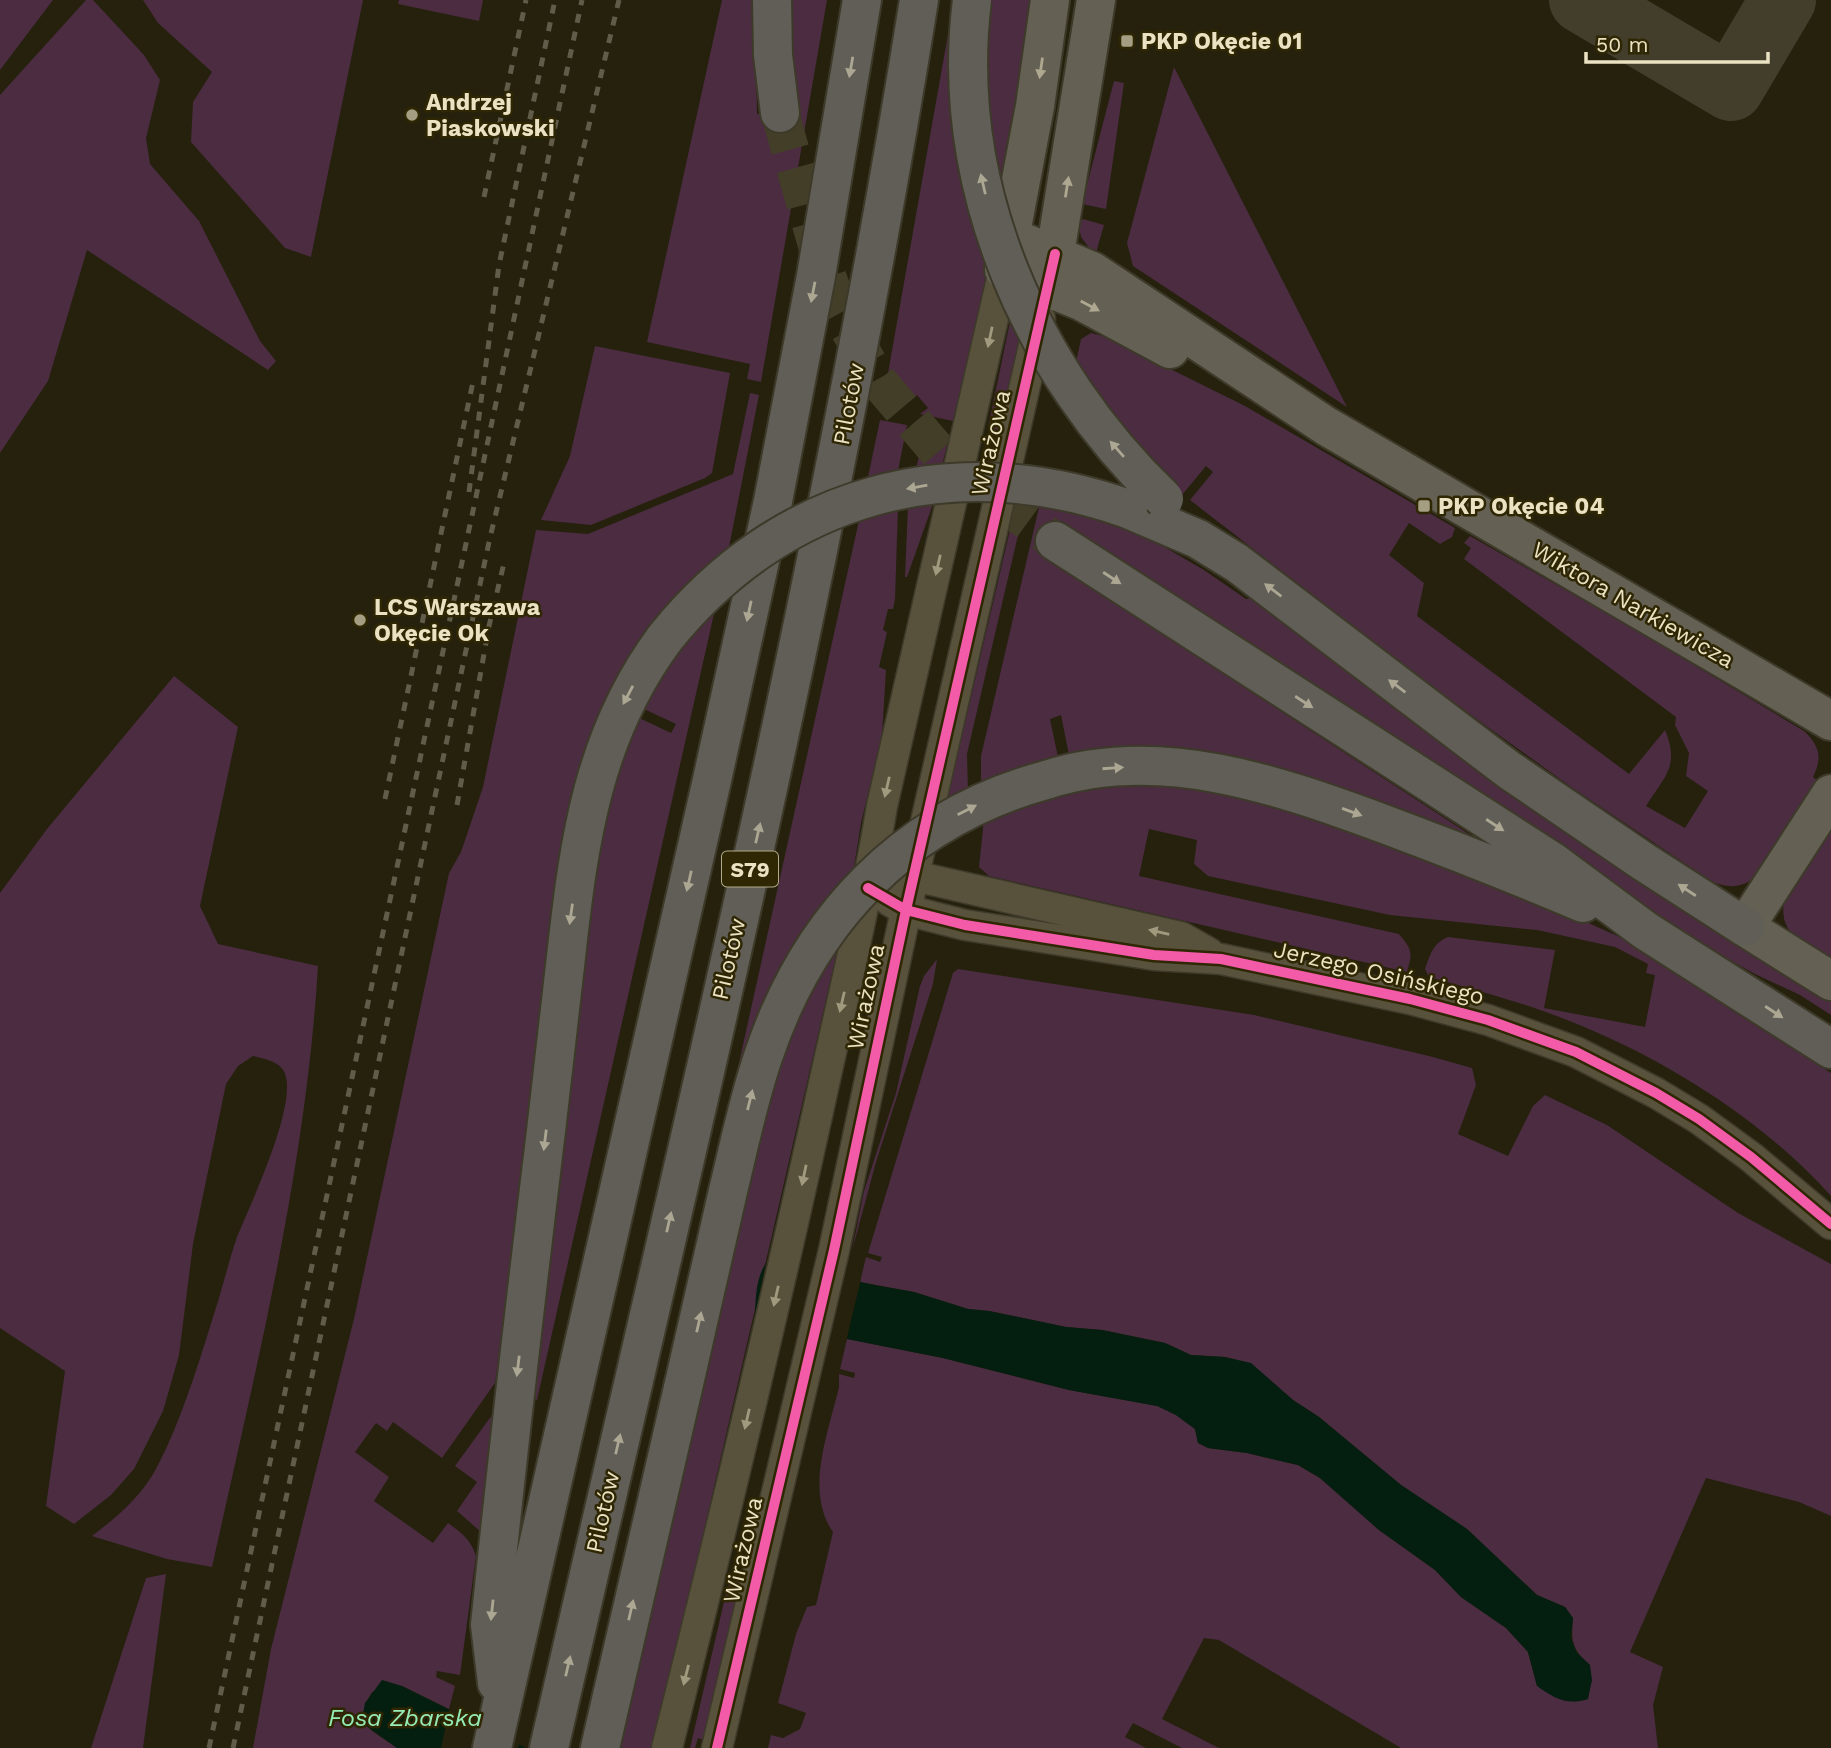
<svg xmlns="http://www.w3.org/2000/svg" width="1831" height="1748" font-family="'Work Sans',sans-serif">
<rect width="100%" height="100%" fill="#25210d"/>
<path fill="#4b2c41" d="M0,0H53L0,70Z
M86,0H93L144,55L160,80L146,138L150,164L199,221L260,341L276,361L268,370L87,250L48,381L0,453V95Z
M143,0H363L311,257L285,248L191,142L193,102L212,72L158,23Z
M399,0H483L479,21L398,4Z
M722,0H755L757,114L798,110L793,66V0H827L761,382L747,379L750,364L647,342Z
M987,0H1033L1001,190L985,85Z
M953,6L989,268L953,421L920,414L928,408L917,395L899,409L882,407Z
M1174,67L1347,407L1133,266L1127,243Z
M1114,81L1124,83L1106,209L1082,204Z
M1083,219L1104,225L1095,256L1081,237L1078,222Z
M1012,312L1023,333L998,430L988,428Z
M1091,333L1106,337L1245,406L1455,528L1452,537L1440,544L1409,523L1389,555L1424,583L1417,616L1629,774L1665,730C1680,766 1665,776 1646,806L1685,828L1708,791L1686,776L1689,753L1675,725L1676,717L1464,559L1471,548L1464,543L1470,536L1629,626L1804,731C1819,745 1823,757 1813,777L1821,783L1757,876C1742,888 1728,889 1711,881L1574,789L1425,682L1190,500L1213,472L1206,466L1182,495L1137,449L1075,367L1081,339Z
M595,346L730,373L712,473L705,478L591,525L541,520L570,456Z
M750,393L759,395L729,547L683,587L629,656L598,719L495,1383L442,1458L393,1422L387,1431L376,1423L355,1452L389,1477L374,1501L433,1543L448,1523C462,1533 471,1540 476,1556L460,1675L437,1671L436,1677L455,1686L449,1709L402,1686L372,1692C352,1727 370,1728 397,1748H253L271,1649L354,1319L449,873L461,852L483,787L536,530L588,534L733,474Z
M880,420L907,425L898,471L868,477Z
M925,429L950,435L942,465L916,469Z
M1017,500L1026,501L967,754L968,790L947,800Z
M934,501L907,577H905L908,505Z
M1040,503L1142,534L1204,570L1246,599L1252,598L1578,837L1831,1000V1015L1800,995L1755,974L1717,953L1585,869L1062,521L1041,555L1469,834L1465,841L1069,755L1061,715L1050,719L1058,757L1024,766L981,783V756Z
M898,507L895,599L893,609H888L883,630L887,632L879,667L886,670L882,736L861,823L854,867L824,900L787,956L755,1024L733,1090L860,516Z
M716,605L537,1400L532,1399L593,867L605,808L637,717L671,733L676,724L644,709L677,654Z
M174,676L238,727L200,906L218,944L318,966C306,1169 256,1368 212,1567L167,1559L92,1536C117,1517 142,1496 157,1467C183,1418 202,1352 219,1298C225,1278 230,1257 237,1237C252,1201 294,1112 286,1077C283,1062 266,1059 253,1056L238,1066L226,1084L193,1244L179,1355L163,1411L134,1469L111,1495L74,1524L46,1506L65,1371L0,1328V893L47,829Z
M1147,782L1199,788L1303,811L1582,920L1624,939L1831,1073V1196C1762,1119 1662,1057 1567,1020C1522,1002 1475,990 1429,977L1425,969C1430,955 1433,943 1448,937L1555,950L1544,1008L1645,1027L1655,975L1646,973L1648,964L1615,947L1537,930L1390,915L1208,876L1194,864L1197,840L1149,829L1139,876L1399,934C1412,950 1413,952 1407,972L989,876L979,867L984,819L1084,788Z
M1831,824V963C1803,943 1776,935 1785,896Z
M840,939L654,1748H615L773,1075L786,1038Z
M937,959L933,984L876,1162L852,1251L864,1191L896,1093L920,986L924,976Z
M958,969L1254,1015L1429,1056L1472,1068L1476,1085L1458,1134L1508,1156L1533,1106L1545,1095L1607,1125L1738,1213L1831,1264V1516L1799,1502L1706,1478L1630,1652L1663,1667L1653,1705L1658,1748H1401L1219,1640L1204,1638L1162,1719L1219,1748H1182L1133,1723L1125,1737L1146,1748H768L771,1735L783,1738L800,1729L806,1713L778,1703L796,1634L807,1607L816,1605L833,1532C804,1491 829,1431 839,1387V1374L854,1378L855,1373L840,1369L847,1339L943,1358L1069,1390L1158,1406L1176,1415L1195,1429L1198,1443L1208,1448L1247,1453L1298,1465L1320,1478L1379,1530L1435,1570L1461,1597L1506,1628L1528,1652L1537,1686L1590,1665C1572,1649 1571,1642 1573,1618L1565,1607L1537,1595L1467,1529L1401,1485L1319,1417L1293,1400L1251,1364L1225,1357L1191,1355L1165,1343L1102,1330L1066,1327L989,1311L968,1309L914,1292L860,1282L866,1257L880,1262L882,1257L868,1253L953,973Z
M500,1404L481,1532L457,1511L477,1482L455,1466Z
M745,1568L703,1740L698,1738L695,1748H690L727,1589L730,1582Z
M166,1574L143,1748H91L146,1578Z"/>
<path fill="#041f0f" d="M767,1261L874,1285L914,1292L968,1309L989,1311L1066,1327L1102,1330L1165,1343L1191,1355L1225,1357L1251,1363L1293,1400L1319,1417L1401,1485L1467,1529L1537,1595L1565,1607L1573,1618L1571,1638L1577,1653L1590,1665L1592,1680L1588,1699C1567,1706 1554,1698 1537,1686L1528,1652L1506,1628L1461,1597L1435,1570L1379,1530L1320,1478L1298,1465L1247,1453L1208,1448L1198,1443L1195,1429L1176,1415L1157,1406L1069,1390L943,1358L847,1339L755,1314C756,1294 756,1278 767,1261Z
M382,1680L402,1686L526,1748H397L365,1725L362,1719L365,1703Z"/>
<path fill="#25210d" d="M767,1257L861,1279L846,1342L754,1320Z
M450,1706L520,1741L518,1748H441Z"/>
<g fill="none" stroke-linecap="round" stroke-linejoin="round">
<path stroke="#433e2b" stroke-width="66" d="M1582,0L1731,88L1783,0"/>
<path stroke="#433e28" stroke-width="38" stroke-dasharray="38 19" stroke-linecap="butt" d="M780,113L818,249L839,311L878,381L948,463L1055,541"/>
<defs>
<path id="minor" d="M896,881L914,876L1181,937L1209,953
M890,901L906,910L965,925L1154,955L1221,959L1410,999L1488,1020L1576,1052L1656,1093L1699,1119L1751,1157L1831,1224
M667,1748C720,1536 771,1324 818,1111C840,1009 865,909 882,806L1004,270
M717,1748L834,1250L906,910L1040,319"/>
<path id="major" d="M1050,0L1035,106L1004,270L1081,301L1170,349
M1011,237L1092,271L1326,426L1831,721
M1055,254L1096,0
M1831,794L1745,927L1831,981"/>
<path id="highway" d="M772,0L773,55L780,113
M1128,509L1198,539L1237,563L1509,770L1644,862L1745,927
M1055,541L1553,862L1646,931L1831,1049
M1046,780C1160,743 1278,785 1384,824C1451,849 1517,875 1583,903
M497,1683L490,1625C507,1460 526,1295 546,1131C553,1073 559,1015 566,957C579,840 593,735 665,638
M492,1748L712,780L773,501L816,276L862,0
M549,1748C682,1167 825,588 919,0
M600,1748L683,1388"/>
</defs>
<use href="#minor" stroke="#3e3a2a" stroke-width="33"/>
<use href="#major" stroke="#3e3a2a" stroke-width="42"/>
<use href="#highway" stroke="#3e3a2a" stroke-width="42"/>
<use href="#minor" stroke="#58523c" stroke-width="30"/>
<use href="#major" stroke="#646154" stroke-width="38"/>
<use href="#highway" stroke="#605e57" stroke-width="38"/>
<path stroke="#615c49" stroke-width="5" stroke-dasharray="9 9" stroke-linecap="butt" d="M484,197L526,0
M469,492L499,265L555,0
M385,799L474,377
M457,805L489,626L504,563
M209,1748L582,0
M233,1748L489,542L619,0"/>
<defs>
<path id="highway-bridge" d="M972,0C949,186 1031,372 1164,499
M665,638C781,493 954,447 1128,509
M683,1388C698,1322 713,1257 728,1191C739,1146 748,1101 763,1057C809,919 904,819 1046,780"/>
</defs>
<use href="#highway-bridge" stroke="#3e3a2a" stroke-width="42" stroke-linecap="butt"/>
<use href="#highway-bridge" stroke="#605e57" stroke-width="38"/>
<defs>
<path id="cycleway" d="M868,888L906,910L965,925L1154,955L1221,959L1410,999L1488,1020L1576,1052L1656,1093L1699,1119L1751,1157L1831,1224
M717,1748L834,1250L906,910L1055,254"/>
</defs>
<use href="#cycleway" stroke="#2f2703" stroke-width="15"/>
<use href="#cycleway" stroke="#f35aa7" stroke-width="10"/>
</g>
<defs><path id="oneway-solid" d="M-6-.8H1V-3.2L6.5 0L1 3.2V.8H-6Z" transform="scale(1.75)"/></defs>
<g fill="#aca792">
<use href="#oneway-solid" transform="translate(851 67) rotate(100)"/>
<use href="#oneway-solid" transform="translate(983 184) rotate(-103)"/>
<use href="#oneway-solid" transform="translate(813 292) rotate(101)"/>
<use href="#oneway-solid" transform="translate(1117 449) rotate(-131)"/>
<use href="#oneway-solid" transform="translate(917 487) rotate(170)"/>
<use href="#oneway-solid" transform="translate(1112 578) rotate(33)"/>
<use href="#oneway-solid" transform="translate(1273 590) rotate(-143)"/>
<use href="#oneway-solid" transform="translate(749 611) rotate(102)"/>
<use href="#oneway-solid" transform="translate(1397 686) rotate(-143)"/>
<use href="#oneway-solid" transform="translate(628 695) rotate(118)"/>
<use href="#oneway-solid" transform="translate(1304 702) rotate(33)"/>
<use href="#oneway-solid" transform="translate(1113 768) rotate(-4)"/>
<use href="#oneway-solid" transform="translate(967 810) rotate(-27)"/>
<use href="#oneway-solid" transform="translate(1352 812) rotate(20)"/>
<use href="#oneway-solid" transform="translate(1495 825) rotate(33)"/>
<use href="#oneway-solid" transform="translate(758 833) rotate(-77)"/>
<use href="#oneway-solid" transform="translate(689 881) rotate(103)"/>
<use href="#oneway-solid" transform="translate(1687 890) rotate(-147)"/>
<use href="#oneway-solid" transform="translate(571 914) rotate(98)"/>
<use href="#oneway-solid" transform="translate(1774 1012) rotate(33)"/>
<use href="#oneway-solid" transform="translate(750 1100) rotate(-76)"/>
<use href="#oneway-solid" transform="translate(545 1140) rotate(97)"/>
<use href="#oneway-solid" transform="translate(669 1222) rotate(-77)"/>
<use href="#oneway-solid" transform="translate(699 1322) rotate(-77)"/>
<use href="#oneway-solid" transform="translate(518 1366) rotate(97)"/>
<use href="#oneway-solid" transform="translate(618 1444) rotate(-77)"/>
<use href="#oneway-solid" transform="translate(492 1610) rotate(96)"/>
<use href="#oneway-solid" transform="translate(631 1610) rotate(-77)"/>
<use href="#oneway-solid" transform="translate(568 1666) rotate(-77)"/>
</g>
<g fill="#aea890">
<use href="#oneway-solid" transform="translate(1041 68) rotate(98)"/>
<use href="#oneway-solid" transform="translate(1067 187) rotate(-81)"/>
<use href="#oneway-solid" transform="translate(1090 306) rotate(28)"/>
</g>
<g fill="#a19a7f">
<use href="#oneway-solid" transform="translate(990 337) rotate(102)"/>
<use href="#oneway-solid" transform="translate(938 565) rotate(103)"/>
<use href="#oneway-solid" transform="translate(887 787) rotate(103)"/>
<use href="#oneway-solid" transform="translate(1159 932) rotate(-167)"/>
<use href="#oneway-solid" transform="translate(842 1002) rotate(103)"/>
<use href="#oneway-solid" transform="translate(804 1175) rotate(102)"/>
<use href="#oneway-solid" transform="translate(776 1296) rotate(103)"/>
<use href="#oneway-solid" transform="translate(747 1419) rotate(103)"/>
<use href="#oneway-solid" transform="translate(686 1675) rotate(104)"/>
</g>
<g fill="#a59e83" stroke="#2f2703" stroke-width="2.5">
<rect x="1120" y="34" width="14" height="14" rx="3.5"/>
<circle cx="412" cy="115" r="7"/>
<rect x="1417" y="499" width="14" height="14" rx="3.5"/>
<circle cx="360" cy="620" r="7"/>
</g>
<g text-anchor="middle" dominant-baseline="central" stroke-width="5" stroke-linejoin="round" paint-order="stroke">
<rect fill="#2f2703" stroke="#b2aa89" stroke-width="2" x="722" y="851.5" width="56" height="35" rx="5"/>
<g font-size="21" font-weight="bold" fill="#eae2c2">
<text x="750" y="869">S79</text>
</g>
<g font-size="23" font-weight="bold" fill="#eae2c2" stroke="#2f2703" text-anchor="start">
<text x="1141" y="41">PKP Okęcie 01</text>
<text x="426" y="102">Andrzej<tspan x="426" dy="26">Piaskowski</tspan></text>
<text x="1438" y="506">PKP Okęcie 04</text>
<text x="374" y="607">LCS Warszawa<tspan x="374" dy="26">Okęcie Ok</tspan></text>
</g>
<g font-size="23" fill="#eae2c2" stroke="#2f2703">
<text transform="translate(849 404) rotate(-79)">Pilotów</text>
<text transform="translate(991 443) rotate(-77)">Wirażowa</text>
<text transform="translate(1633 605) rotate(30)">Wiktora Narkiewicza</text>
<text transform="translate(729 959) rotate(-77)">Pilotów</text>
<text transform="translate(1379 973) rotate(13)">Jerzego Osińskiego</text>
<text transform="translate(866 997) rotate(-78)">Wirażowa</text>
<text transform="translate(603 1512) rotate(-77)">Pilotów</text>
<text transform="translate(743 1550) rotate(-77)">Wirażowa</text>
</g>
<g font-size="24" font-style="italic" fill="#96ecb7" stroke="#2f2703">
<text x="405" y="1718">Fosa Zbarska</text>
</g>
</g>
<path d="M1586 52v10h182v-10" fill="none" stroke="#eae2c2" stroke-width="3.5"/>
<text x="1596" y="52" font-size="21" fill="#eae2c2" stroke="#2f2703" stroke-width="5" paint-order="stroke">50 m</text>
</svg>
